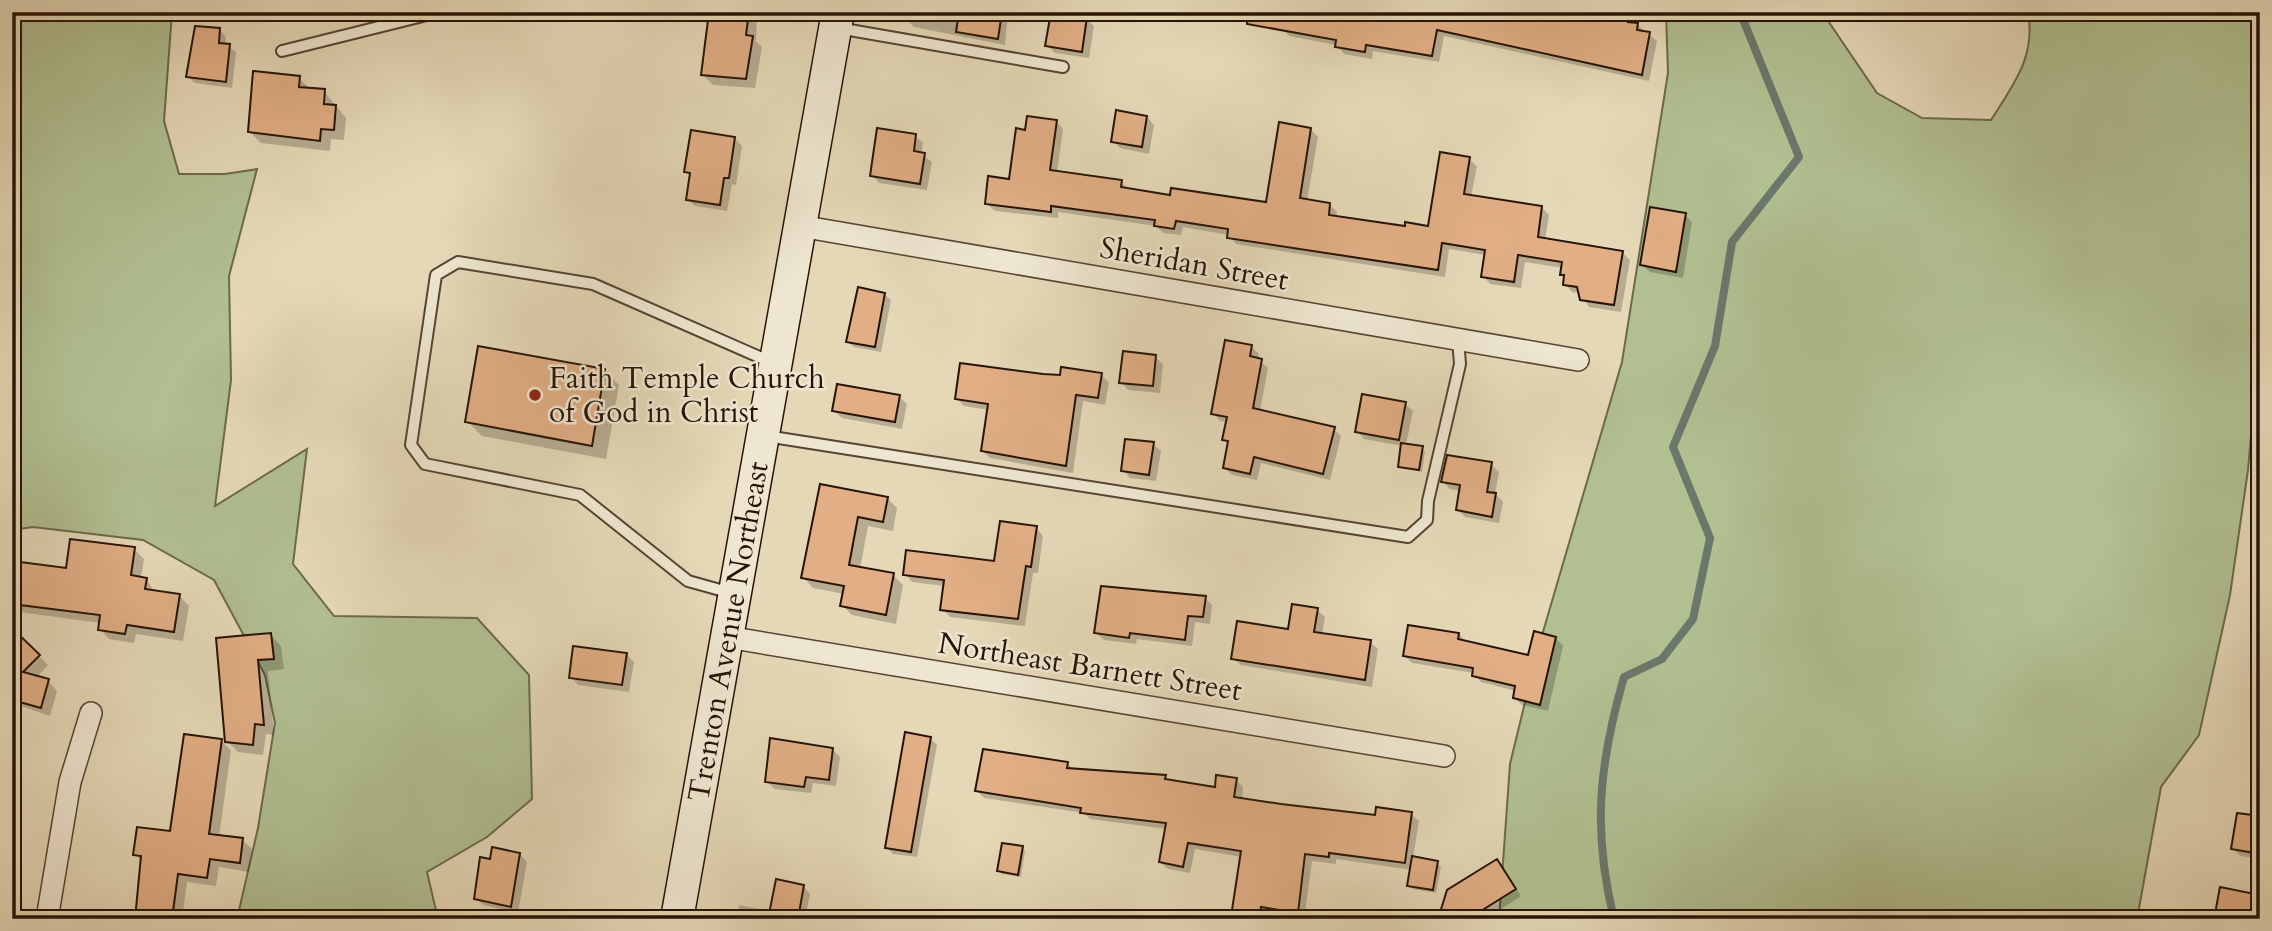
<svg xmlns="http://www.w3.org/2000/svg" width="2272" height="931" font-family="Cardo,serif">
<rect width="100%" height="100%" fill="#e5d8b7"/>
<filter id="stains"><feTurbulence type="fractalNoise" baseFrequency=".00286" numOctaves="4"/><feColorMatrix values="0 0 0 0 .2 0 0 0 0 .09 0 0 0 0 .02 0 0 0 .5 -.17"/></filter>
<radialGradient id="worn" r=".72"><stop offset=".6" stop-color="#630" stop-opacity="0"/><stop offset="1" stop-color="#630" stop-opacity=".3"/></radialGradient>
<path fill="#b1bf91" stroke="#6c694c" stroke-width="2" d="M12,12H172L164,121L179,174H225L257,169L229,276L231,380L215,506L307,449L293,564L334,616L477,618L529,675L532,799L487,837L427,872L438,919H237L258,828L275,723L265,675L214,580L143,540L33,527L12,530Z
M1666,12H1822L1877,93L1922,118L1991,120C2014,84 2036,56 2028,12H2260V331L2248,470L2230,595L2199,735L2161,787L2137,919H1499L1510,764L1538,649L1622,362L1668,73Z"/>
<path fill="#0003" d="M711,12H757L756,41L762,47L755,88L713,85L703,75Z
M907,12H1008L1005,45L914,27L906,19Z
M1030,12H1060L1086,19L1094,26L1089,58L1055,53L1047,45L1052,15Z
M1227,13H1629L1636,24L1657,41L1649,81L1444,36L1439,62L1373,51L1372,59L1344,54L1337,45L1289,36L1282,28L1235,20Z
M220,30L226,37L225,45L236,52L232,88L195,83L188,77Z
M299,78L311,90L324,91L346,118L344,140L331,139L330,151L261,143L250,132Z
M1147,117L1154,125L1149,154L1120,148L1113,141Z
M1056,121L1063,129L1057,173L1121,182L1129,190L1171,197L1267,204L1310,129L1318,137L1307,201L1329,204L1337,212L1336,218L1406,228H1429L1469,159L1477,166L1471,197L1542,208L1549,215L1545,240L1622,252L1630,260L1621,312L1589,307L1580,293L1572,292L1565,284L1563,268L1525,262L1521,288L1490,284L1483,276L1486,255L1449,249L1445,277L1236,244L1229,235L1183,227L1181,235L1163,233L1156,226L1058,212V218L995,211L987,204L1011,181L1027,132Z
M915,136L923,143L921,154L932,162L927,190L879,183L872,175Z
M734,138L742,146L736,185L732,184L727,211L695,206L688,199L691,176L686,172Z
M1685,215L1692,222L1683,278L1650,272L1642,265Z
M884,294L891,300L881,352L854,347L847,341Z
M1252,347L1259,354L1258,360L1268,368L1260,411L1334,429L1341,436L1330,480L1261,463L1257,480L1232,475L1225,468L1229,444L1224,439L1227,422L1220,421L1213,413Z
M1155,357L1163,364L1160,393L1128,390L1121,382Z
M604,370L619,385L606,459L482,436L467,421Z
M1101,375L1109,382L1105,405L1083,401L1073,473L990,458L983,451L989,410L964,406L957,399L1062,377Z
M899,397L907,404L902,429L842,418L834,411Z
M1405,404L1413,411L1406,445L1425,451L1422,472L1400,466L1403,446L1364,439L1357,431Z
M1153,444L1161,451L1156,481L1130,478L1123,470Z
M1491,464L1499,472L1495,494L1503,502L1499,523L1465,517L1458,510L1461,491L1450,489L1442,481Z
M822,486L887,498L897,508L893,531L868,526L860,569L893,575L903,585L896,624L852,615L842,605L844,594L813,588L803,577Z
M1036,528L1043,536L1038,573H1033L1025,626L950,617L942,609L945,586L912,582L905,574L996,563Z
M134,549L144,559L141,578L146,579L155,592L179,596L189,606L183,641L136,634L134,643L109,639L100,629V623L12,611V562L67,570Z
M1205,598L1212,605L1210,624L1195,622L1192,646L1137,639L1136,644L1104,640L1096,633Z
M1317,610L1325,617L1322,635L1370,642L1378,649L1372,687L1241,665L1233,658L1289,631Z
M12,630L48,665L36,678L48,681L57,691L50,716L12,703Z
M1459,634L1467,643L1529,657L1556,638L1563,646L1548,711L1522,705L1515,698L1516,691L1481,682L1474,673L1412,663L1404,656Z
M271,635L281,646L284,669L268,671L274,735L266,734L263,755L238,752L227,741L218,640Z
M626,654L634,662L629,692L578,685L571,677Z
M931,739L937,745L917,857L893,854L886,847Z
M221,741L231,750L219,837L242,840L252,849L249,872L219,867L216,886L187,882L182,919H137L142,862L135,854L172,833Z
M832,749L840,757L836,786L813,783L811,793L775,789L767,782Z
M1067,763L1074,770L1165,777L1169,781L1216,789L1236,780L1243,787L1242,800L1377,817L1411,814L1419,821L1413,858L1441,866L1436,893L1413,889L1409,885L1412,870L1336,859V864L1312,861L1304,919L1268,913L1267,919L1242,917L1234,909L1242,857L1195,849L1190,873L1168,869L1160,862L1167,829L1090,819L1084,813L984,798L977,791Z
M2260,818V859L2240,856L2233,848Z
M1022,848L1025,851L1021,877L1002,874L999,871Z
M520,854L527,862L518,913L483,905L476,898L491,861Z
M1497,861L1521,896L1485,919H1440Z
M804,887L810,894L805,919H737L739,905L765,910L770,915Z
M937,912L977,919H936Z"/>
<g fill="none" stroke-linecap="round" stroke-linejoin="round">
<path stroke="#6a776b" stroke-width="8" d="M1614,919C1592,830 1599,764 1624,677L1662,659L1693,619L1710,538L1673,447L1715,346L1732,242L1799,157L1740,12"/>
</g>
<path fill="#e1ae85" stroke="#271306" stroke-width="2" d="M709,12H749L746,35L753,36L746,79L701,75Z
M959,12H1002L998,39L956,32Z
M1051,12L1087,17L1082,52L1045,46Z
M1248,12H1630L1628,22L1638,23L1637,30L1650,32L1642,75L1437,30L1432,56L1366,45L1365,52L1335,47L1336,40L1247,24Z
M195,26L220,28L219,43L230,44L226,82L186,77Z
M253,71L300,76L299,87L325,89L324,104L336,105L334,130L321,129L320,141L248,132Z
M1116,110L1147,116L1142,147L1111,142Z
M1027,116L1057,120L1050,170L1122,180L1121,187L1170,195L1171,188L1266,202L1279,122L1311,128L1300,198L1330,203L1329,215L1405,226V222L1428,226L1440,152L1470,157L1464,194L1542,206L1538,237L1623,251L1614,305L1580,300L1577,287L1563,285L1564,275H1560L1562,262L1518,255L1514,282L1481,277L1485,250L1442,243L1438,270L1227,238L1228,229L1176,221L1174,229L1154,226L1155,220L1051,206V212L985,204L988,176L1009,179L1016,128L1025,130Z
M877,128L916,134L914,151L925,153L920,184L870,176Z
M691,130L735,137L729,178H724L720,205L686,200L690,173L684,172Z
M1650,207L1686,213L1676,272L1640,265Z
M858,287L885,293L875,347L846,342Z
M1225,340L1252,345L1250,356L1262,359L1253,408L1335,427L1323,474L1254,457L1250,474L1223,468L1228,441L1222,440L1227,417L1211,414Z
M478,346L605,369L592,446L465,422Z
M1123,351L1156,355L1153,386L1119,383Z
M960,363L1043,374L1060,375L1061,367L1102,373L1098,398L1076,395L1066,466L981,451L988,404L955,399Z
M837,384L900,395L895,422L832,411Z
M1362,394L1406,402L1399,440L1355,432Z
M1125,439L1154,442L1149,475L1121,471Z
M1401,443L1423,446L1419,470L1398,467Z
M1447,455L1492,462L1487,492L1496,493L1492,517L1456,510L1460,485L1441,482Z
M820,484L888,497L883,522L858,517L849,565L894,573L886,615L840,606L844,586L801,578Z
M1000,521L1037,526L1031,567L1026,566L1018,619L940,610L944,580L903,575L906,550L994,561Z
M70,539L135,547L131,575L147,578L145,589L180,594L174,632L127,625L125,634L98,630L100,615L12,604V561L66,568Z
M1101,586L1206,596L1203,617L1188,616L1185,640L1130,633L1129,638L1094,633Z
M1292,604L1318,608L1314,632L1371,640L1365,680L1231,659L1237,621L1288,629Z
M1408,625L1459,633L1458,639L1528,655L1534,631L1556,637L1540,705L1513,698L1515,686L1472,676L1473,668L1403,656Z
M12,628L40,655L23,672L49,679L41,708L12,700Z
M271,633L274,659L258,660L264,725L255,724L253,745L225,742L216,638Z
M573,646L627,653L622,685L569,678Z
M905,732L931,737L911,852L885,848Z
M184,734L222,739L209,834L243,838L240,863L210,859L207,878L178,874L172,919H135L141,856L133,855L137,827L170,831Z
M770,738L833,748L829,780L806,777L804,787L765,782Z
M983,749L1068,762L1067,768L1166,775L1165,779L1215,787L1216,775L1237,778L1234,797L1281,804L1375,815L1376,807L1412,812L1405,863L1329,853V857L1305,854L1298,913L1261,907L1260,914L1232,910L1241,851L1188,843L1183,867L1159,862L1166,823L1080,813L1081,808L975,791Z
M2237,813L2260,816V854L2231,849Z
M1002,843L1023,846L1018,875L997,871Z
M492,847L520,853L511,907L474,899L480,857L490,859Z
M1412,856L1438,861L1433,890L1407,886Z
M1497,859L1516,889L1468,919H1438L1447,890Z
M776,879L804,885L798,919H768Z
M2220,887L2260,895V919H2214Z"/>
<g fill="none" stroke-linecap="round" stroke-linejoin="round">
<defs>
<path id="lane" d="M838,28L1063,67
M282,51L439,12
M766,436L1408,537L1427,520L1428,501L1460,364L1458,339
M731,593L688,581L580,495L425,464L411,445L436,275L458,262L593,284L773,363"/>
<path id="street" d="M800,226L1578,360
M727,637L1444,756
M47,919L70,782L91,713"/>
<g id="secondary">
<path id="s1" d="M677,919L838,12"/>
</g>
</defs>
<use href="#lane" stroke="#564432" stroke-width="14"/>
<use href="#street" stroke="#564432" stroke-width="24"/>
<use href="#secondary" stroke="#271306" stroke-width="35"/>
<use href="#lane" stroke="#eee6d0" stroke-width="10"/>
<use href="#street" stroke="#eee6d0" stroke-width="21"/>
<use href="#secondary" stroke="#eee6d0" stroke-width="32"/>
</g>
<circle fill="#8f2418" stroke="#eee6d0" stroke-width="2.5" cx="535" cy="395" r="7"/>
<g text-anchor="middle" dominant-baseline="central" stroke-width="5" stroke-linejoin="round" paint-order="stroke">
<g font-size="30" fill="#271306" stroke="#eee6d0">
<text transform="translate(1194 264) rotate(10)">Sheridan Street</text>
<text stroke="none"><textPath href="#s1" startOffset="292">Trenton Avenue Northeast</textPath></text>
<text transform="translate(1090 667) rotate(9)">Northeast Barnett Street</text>
</g>
<g font-size="30" fill="#271306" stroke="#eee6d0" text-anchor="start">
<text x="549" y="378">Faith Temple Church<tspan x="549" dy="34">of God in Christ</tspan></text>
</g>
</g>
<rect width="2272" height="931" fill="none" stroke="#e5d8b7" stroke-width="42"/>
<rect x="14" y="14" width="2244" height="903" fill="none" stroke="#271306" stroke-width="3.5"/>
<rect x="21" y="21" width="2230" height="889" fill="none" stroke="#271306" stroke-width="2"/>
<rect width="100%" height="100%" filter="url(#stains)"/>
<rect width="100%" height="100%" fill="url(#worn)"/>
</svg>
